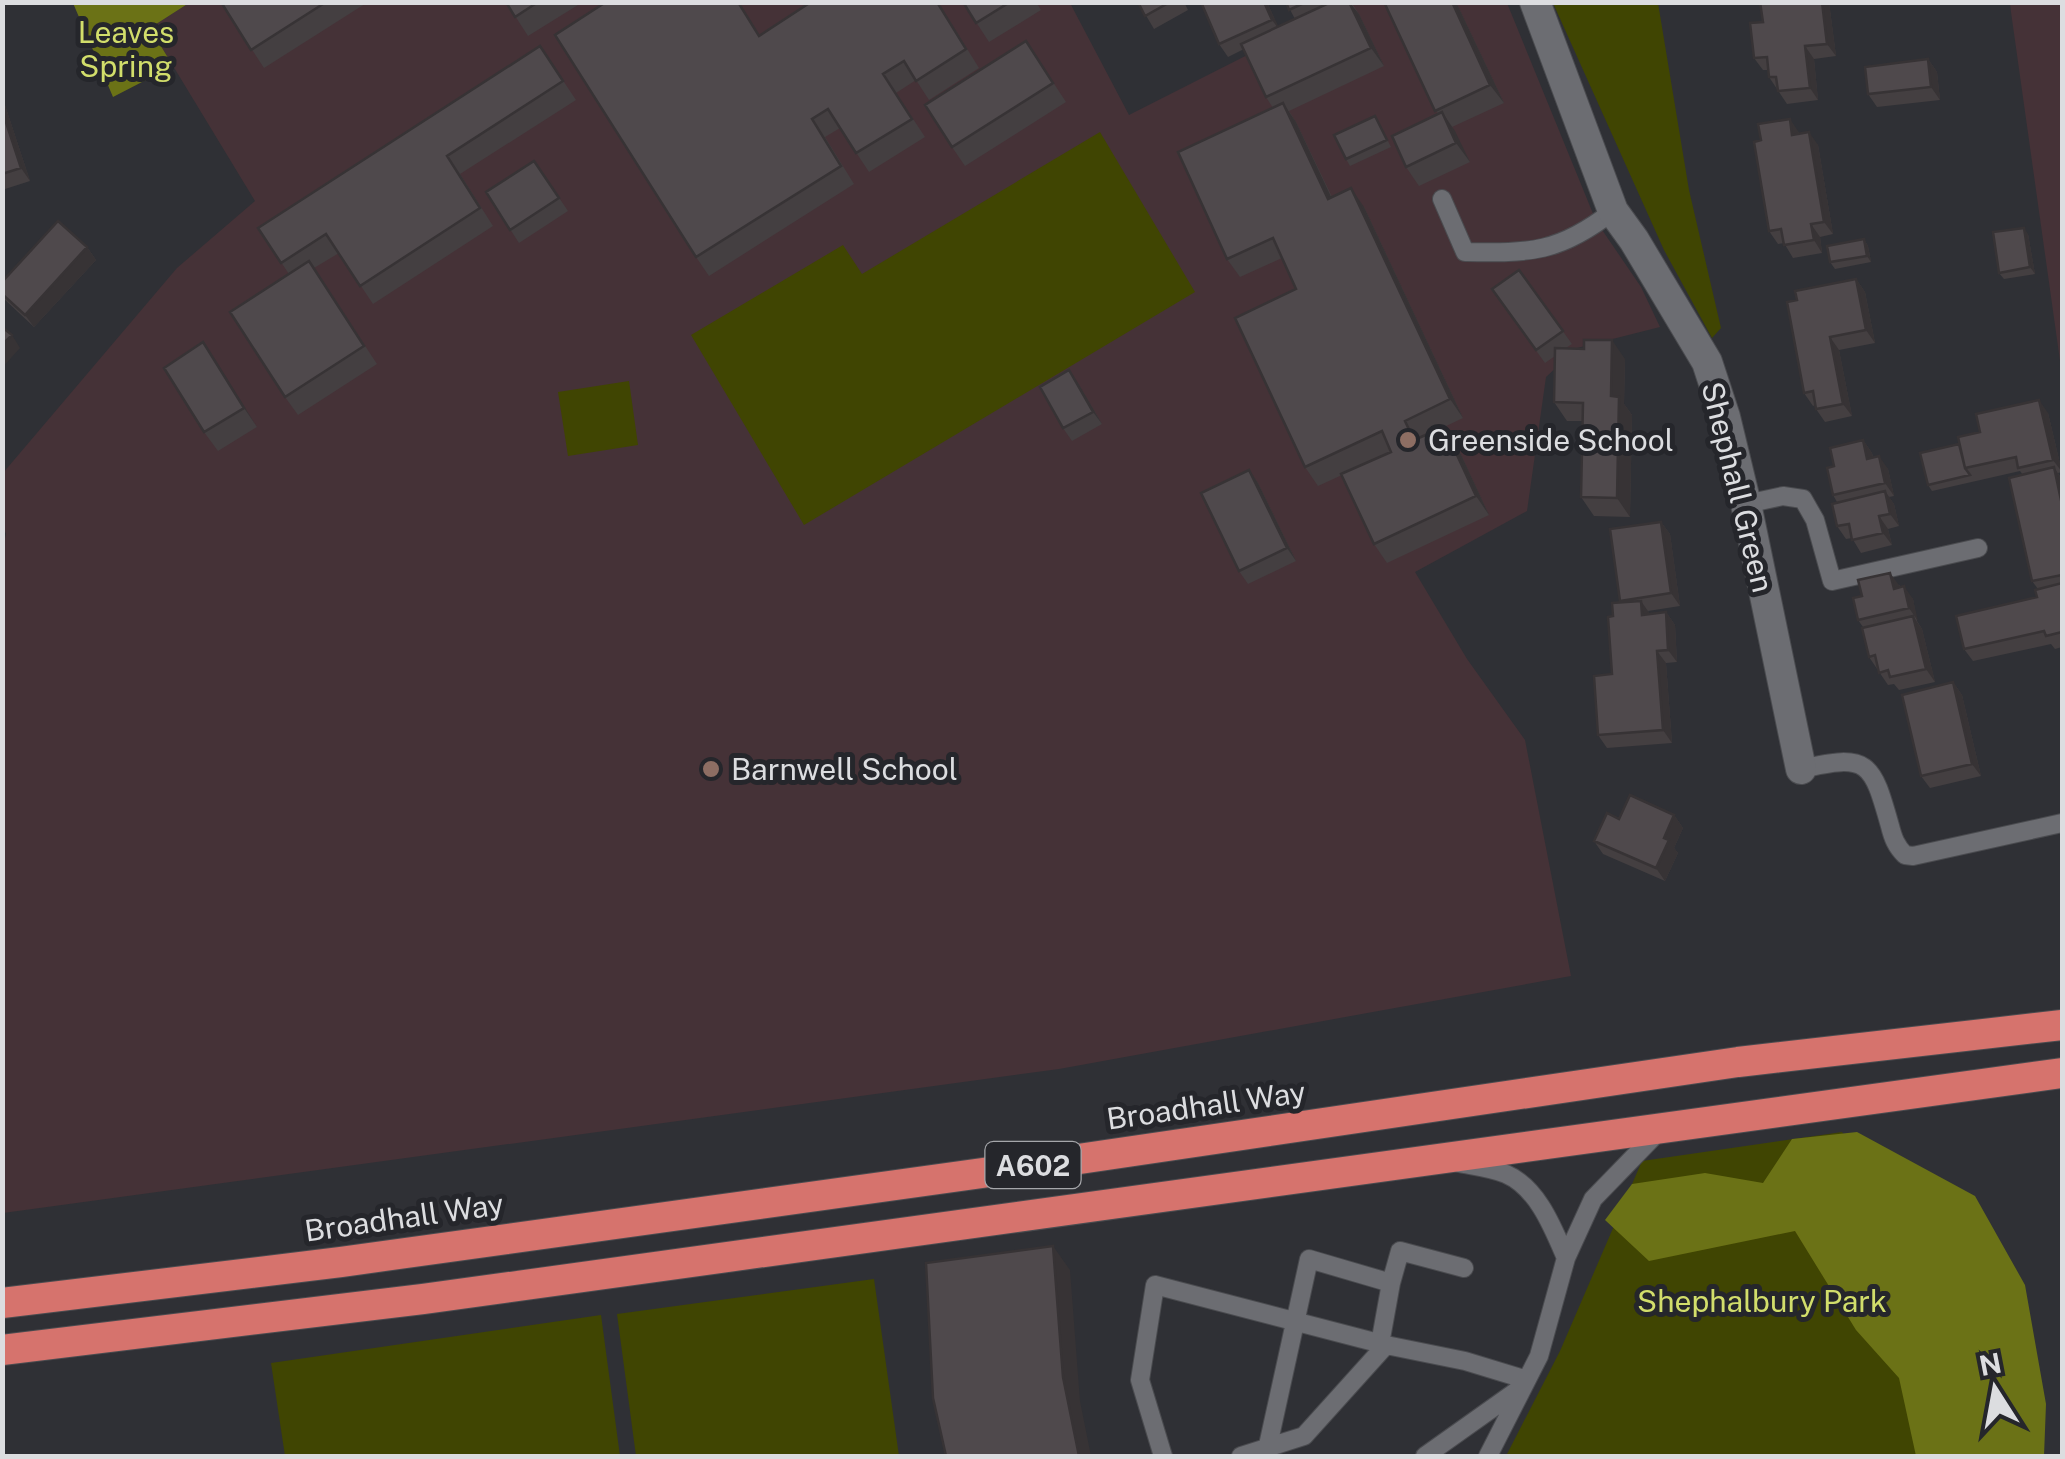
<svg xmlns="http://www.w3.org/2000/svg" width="2065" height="1459" font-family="'Public Sans',sans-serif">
<rect width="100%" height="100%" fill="#2f3035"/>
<path fill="#453237" d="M189,3H1070L1129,115L1350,3H1507L1596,221L1641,287L1660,327L1577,348L1546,377L1527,511L1415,572L1467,659L1525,740L1571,976L1059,1069L3,1213L2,550L6,534L3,527V473L177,268L255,201L150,28Z
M2010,3H2062V375L2011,12Z"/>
<path fill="#404502" d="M1553,3H1658L1689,190L1721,328L1712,338L1664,250Z
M1100,132L1195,292L804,525L691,335L843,245L862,274Z
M629,381L638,445L568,456L558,392Z
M1842,1132L1996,1374L2016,1456H1506L1560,1351L1642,1161Z
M874,1279L899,1456H636L617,1314Z
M601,1315L620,1456H285L271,1363Z"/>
<path fill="#6b7216" d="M73,3H189L150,28L173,66L113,97Z
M1857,1132L1975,1196L2025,1285L2046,1404L2044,1456H1916L1899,1378L1856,1330L1795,1231L1649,1261L1605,1220L1632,1184L1705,1173L1763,1183L1792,1139Z"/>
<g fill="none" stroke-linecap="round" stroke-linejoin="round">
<defs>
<path id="lane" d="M1442,199L1465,252C1531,253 1559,253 1613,211
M1746,504L1783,496L1803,499L1815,520L1832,581L1978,548
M1801,769C1869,753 1872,762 1890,826C1893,838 1896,846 1905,855L1913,856L2062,823
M1459,1163C1474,1166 1492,1168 1506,1174C1538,1188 1553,1228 1566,1258L1593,1199L1659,1131
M1380,1344L1391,1283
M1267,1450L1309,1259L1391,1283L1400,1251L1464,1268
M1163,1456L1140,1380L1155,1285L1386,1345L1465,1361L1524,1379
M1241,1456L1304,1436L1386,1345
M1425,1456L1518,1390
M1488,1456L1539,1356L1566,1258"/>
<path id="street" d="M1535,2L1613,211L1634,240L1707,362L1725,417L1746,504L1801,769"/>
<path id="highway" d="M2,1303L341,1262L1004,1170L1738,1062L2062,1025
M2,1350L423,1299L2062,1073"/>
</defs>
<use href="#lane" stroke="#4a4b4f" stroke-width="20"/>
<use href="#street" stroke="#4a4b4f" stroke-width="32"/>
<use href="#highway" stroke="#4a4b4f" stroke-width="32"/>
<use href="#lane" stroke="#6c6d72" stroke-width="18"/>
<use href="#street" stroke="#6c6d72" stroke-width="30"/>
<use href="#highway" stroke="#d6736d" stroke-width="30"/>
</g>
<path fill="#443f41" d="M221,2H368L264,68Z
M506,2H576L578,5L528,36Z
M811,2H938L979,68L929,100L916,80L896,93L925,137L869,172L840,128L825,137L854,184L709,276L696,257L760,35Z
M963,2H1036L1041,10L989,42Z
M1138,2H1184L1188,10L1154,29Z
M1267,2L1278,27L1295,19L1286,2H1351L1359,14L1384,66L1289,111L1296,122L1332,197L1364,207L1463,418L1444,427L1457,446L1489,515L1387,563L1374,544L1342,475L1318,486L1305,467L1296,289L1282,258L1240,277L1227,259L1273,108L1266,97L1244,49L1228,57L1219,44Z
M1384,2H1456L1504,103L1452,127L1470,162L1419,186L1406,167L1438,114Z
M1829,2L1836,56L1814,59L1818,100L1787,104L1769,77L1768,70H1763L1754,58Z
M1026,41L1066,102L965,166L952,147Z
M540,46L576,100L460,174L493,226L373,304L339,253L314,268L377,364L298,415L285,397L289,274L258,228Z
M1928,59L1937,72L1940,100L1877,107L1868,94Z
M2,96L30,181L2,190Z
M1375,116L1391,147L1350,166L1346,159Z
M1798,131L1799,134L1818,145L1833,234L1820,237L1822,253L1793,258L1784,243L1778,244L1769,231Z
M534,161L568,211L519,243L486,192Z
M2028,234L2035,274L2004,279L1999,273Z
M1864,239L1868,246L1871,262L1835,269L1830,262Z
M87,247L96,260L34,327L2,297V282Z
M1519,270L1572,344L1566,348L1625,359L1624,404L1632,415L1630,517L1594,516L1581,497L1582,421H1567L1554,402L1555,356L1545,363L1492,289Z
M1856,279L1865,292L1875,343L1839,350L1852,416L1825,422L1816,409L1815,405L1813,406L1804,393L1797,300Z
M203,342L257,427L218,451L204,432Z
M1078,383L1102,424L1072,441L1063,428Z
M2048,413L2062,472L2058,473L2062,480V647L2055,649L2051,644L1973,661L1964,649L2037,597L2038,589L2032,581L2023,475L2020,471L1932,491L1928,485L1959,444L1980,432Z
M1863,440L1872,453L1873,457L1888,469L1894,496L1889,497L1894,504L1899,526L1888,529L1892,545L1861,553L1852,538L1846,539L1837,526V502L1833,495L1834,466Z
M1249,470L1258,483L1296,561L1248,584L1239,571Z
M1661,522L1670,534L1680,606L1648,611L1650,614L1666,612L1675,625L1677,662L1666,663L1672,743L1607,748L1598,735L1612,674L1613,616Z
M1899,585L1913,599L1917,621L1922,629L1935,682L1899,690L1894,684L1888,685L1869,657L1863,627L1858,620Z
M1953,682L1962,695L1981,776L1930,788L1921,776Z
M1674,815L1683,828L1674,848L1678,853L1665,881L1603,854L1594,841L1619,819Z"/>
<path fill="#373335" d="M1264,2H1267L1281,32L1272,20Z
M1349,2L1359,14L1384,66L1371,48Z
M1452,2H1456L1504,103L1490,85Z
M1822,2H1829L1836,56L1827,44Z
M1805,46L1814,59L1818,100L1810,88Z
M1928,59L1937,72L1940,100L1931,87Z
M2,96L30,181L21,168L2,110Z
M1283,103L1296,122L1341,218L1328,199Z
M1442,112L1455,131L1470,162L1456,143Z
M1790,119L1798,131L1801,148L1792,135Z
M1809,132L1818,145L1833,234L1824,222Z
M1351,188L1364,207L1463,418L1450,399Z
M1811,224L1820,237L1822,253L1814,240Z
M2024,228L2028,234L2035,274L2030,267Z
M1864,239L1868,246L1871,262L1867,256Z
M87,247L96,260L34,327L25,315Z
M1856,279L1865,292L1875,343L1866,330Z
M12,335L20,348L2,368V345Z
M1830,337L1839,350L1852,416L1843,404Z
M1612,340L1625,359L1624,404L1632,415L1630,517L1617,498L1611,396Z
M203,342L216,361L257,427L244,408Z
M1069,370L1078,383L1102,424L1093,412Z
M2039,400L2048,413L2062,472L2053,460Z
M1444,427L1457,446L1489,515L1476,496Z
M1863,440L1872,453L1876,471L1867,459Z
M1879,456L1888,469L1894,496L1885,483Z
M2054,467L2062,480V505Z
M1249,470L1258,483L1296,561L1287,548Z
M1885,491L1894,504L1899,526L1890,514Z
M1879,516L1888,529L1892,545L1883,533Z
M1661,522L1670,534L1680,606L1671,593Z
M1890,573L1899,585L1903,602L1894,589Z
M1904,586L1913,599L1918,621L1909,608Z
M1641,601L1650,614L1642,615Z
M1666,612L1675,625L1677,662L1668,650Z
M1913,616L1922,629L1935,682L1926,669Z
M1657,651L1666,663L1672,743L1663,730Z
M1953,682L1962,695L1981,776L1972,764Z
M1674,815L1683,828L1674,848L1678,853L1665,881L1656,868L1664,838Z
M1053,1246L1070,1270L1080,1401L1091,1456H1079L1063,1377Z"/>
<path fill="#4f494c" stroke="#373335" stroke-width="2.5" d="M221,2H326L251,50Z
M506,2H538L515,17Z
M606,2H738L759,36L811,2H937L966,49L916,81L904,61L883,74L912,119L856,153L828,109L812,119L841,166L696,257L555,35Z
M963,2H1010L976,23Z
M1138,2H1170L1145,16Z
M1201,2H1264L1272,20L1219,44Z
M1286,2H1306L1289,10Z
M1331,2H1349L1371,48L1266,97L1241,44Z
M1384,2H1452L1490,85L1435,111Z
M1760,2H1822L1827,44L1805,46L1810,88L1778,91L1776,77H1769L1767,57L1754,58L1750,23L1763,22Z
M1026,41L1053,83L952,147L925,105Z
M540,46L563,81L447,156L480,208L360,286L326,234L281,263L258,228Z
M1928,59L1931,87L1868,94L1865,67Z
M1283,103L1328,199L1351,188L1450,399L1405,421L1414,440L1444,427L1476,496L1374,544L1341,474L1391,452L1382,431L1305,467L1235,318L1296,289L1273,238L1227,259L1178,152Z
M2,110L21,168L2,174Z
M1442,112L1456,143L1406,167L1392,136Z
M1375,116L1387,140L1346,159L1334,135Z
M1790,119L1792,135L1809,132L1824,222L1811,224L1814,240L1784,245L1781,229L1769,231L1754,142L1761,140L1758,124Z
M534,161L559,198L510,230L486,192Z
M58,221L87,247L25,315L2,294V282Z
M2024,228L2030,267L1999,273L1993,232Z
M1864,239L1867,256L1830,262L1827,246Z
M309,261L364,346L285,397L230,312Z
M1519,270L1563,331L1536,350L1492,289Z
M1856,279L1866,330L1830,337L1843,404L1816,409L1813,391L1804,393L1787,302L1797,300L1795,291Z
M2,327L12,335L2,345Z
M1584,340H1612L1611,396L1619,397L1617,498L1581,497L1583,403L1554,402L1555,348L1584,349Z
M203,342L244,408L204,432L164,368Z
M1069,370L1093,412L1063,428L1040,387Z
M2039,400L2053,460L2018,468L2016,457L1965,468L1958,437L1980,432L1976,414Z
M1863,440L1867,459L1879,456L1885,483L1833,495L1827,468L1834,466L1830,448Z
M1959,444L1965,468L1970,475L1928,485L1920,453Z
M2054,467L2062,505V575L2032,581L2009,478Z
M1249,470L1287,548L1239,571L1201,493Z
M1885,491L1890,514L1879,516L1883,533L1852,540L1849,524L1837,526L1832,504Z
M1661,522L1671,593L1620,601L1610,529Z
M1890,573L1894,589L1904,586L1909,608L1858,620L1853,598L1862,596L1858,580Z
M2062,583V632L2046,636L2044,631L1964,649L1956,616L2037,597L2035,590Z
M1641,601L1642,615L1666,612L1668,650L1657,651L1663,730L1598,735L1594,676L1612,674L1608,617L1613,616L1612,603Z
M1913,616L1926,669L1890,677L1888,670L1879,673L1875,655L1869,657L1862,628Z
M1953,682L1972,764L1921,776L1902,695Z
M1630,795L1674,815L1664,838L1669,840L1656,868L1594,841L1607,813L1619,819Z
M1053,1246L1063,1377L1079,1456H946L933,1398L926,1263Z"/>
<g fill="#8d6e63" stroke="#25262b" stroke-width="4">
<circle cx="1408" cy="440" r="10"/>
<circle cx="711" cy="769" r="10"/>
</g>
<g text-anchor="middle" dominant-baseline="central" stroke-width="10" stroke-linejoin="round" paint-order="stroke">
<rect fill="#25262b" stroke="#a5a6aa" stroke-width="2.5" x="985.5" y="1142" width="95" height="46" rx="8"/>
<g font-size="28" font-weight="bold" fill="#dcdde0">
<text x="1033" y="1165">A602</text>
</g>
<g font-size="30" fill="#d2de6b" stroke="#25262b">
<text x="126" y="32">Leaves<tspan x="126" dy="34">Spring</tspan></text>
<text x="1762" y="1301">Shephalbury Park</text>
</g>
<g font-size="30" fill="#dcdde0" stroke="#25262b" text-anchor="start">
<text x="1428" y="440">Greenside School</text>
<text x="731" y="769">Barnwell School</text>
</g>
<g font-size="30" fill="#dcdde0" stroke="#25262b">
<text transform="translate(1738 487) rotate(76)">Shephall Green</text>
<text transform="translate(1206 1105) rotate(-8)">Broadhall Way</text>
<text transform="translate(404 1217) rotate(-8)">Broadhall Way</text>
</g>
</g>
<rect width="2065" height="1459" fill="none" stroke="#dcdde0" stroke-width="10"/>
<g transform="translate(1995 1389) rotate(349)" stroke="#25262b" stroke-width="8" paint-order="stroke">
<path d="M0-8L18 38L0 25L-18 38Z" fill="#dcdde0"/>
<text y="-15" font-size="28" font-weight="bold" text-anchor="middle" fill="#dcdde0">N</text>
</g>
</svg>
